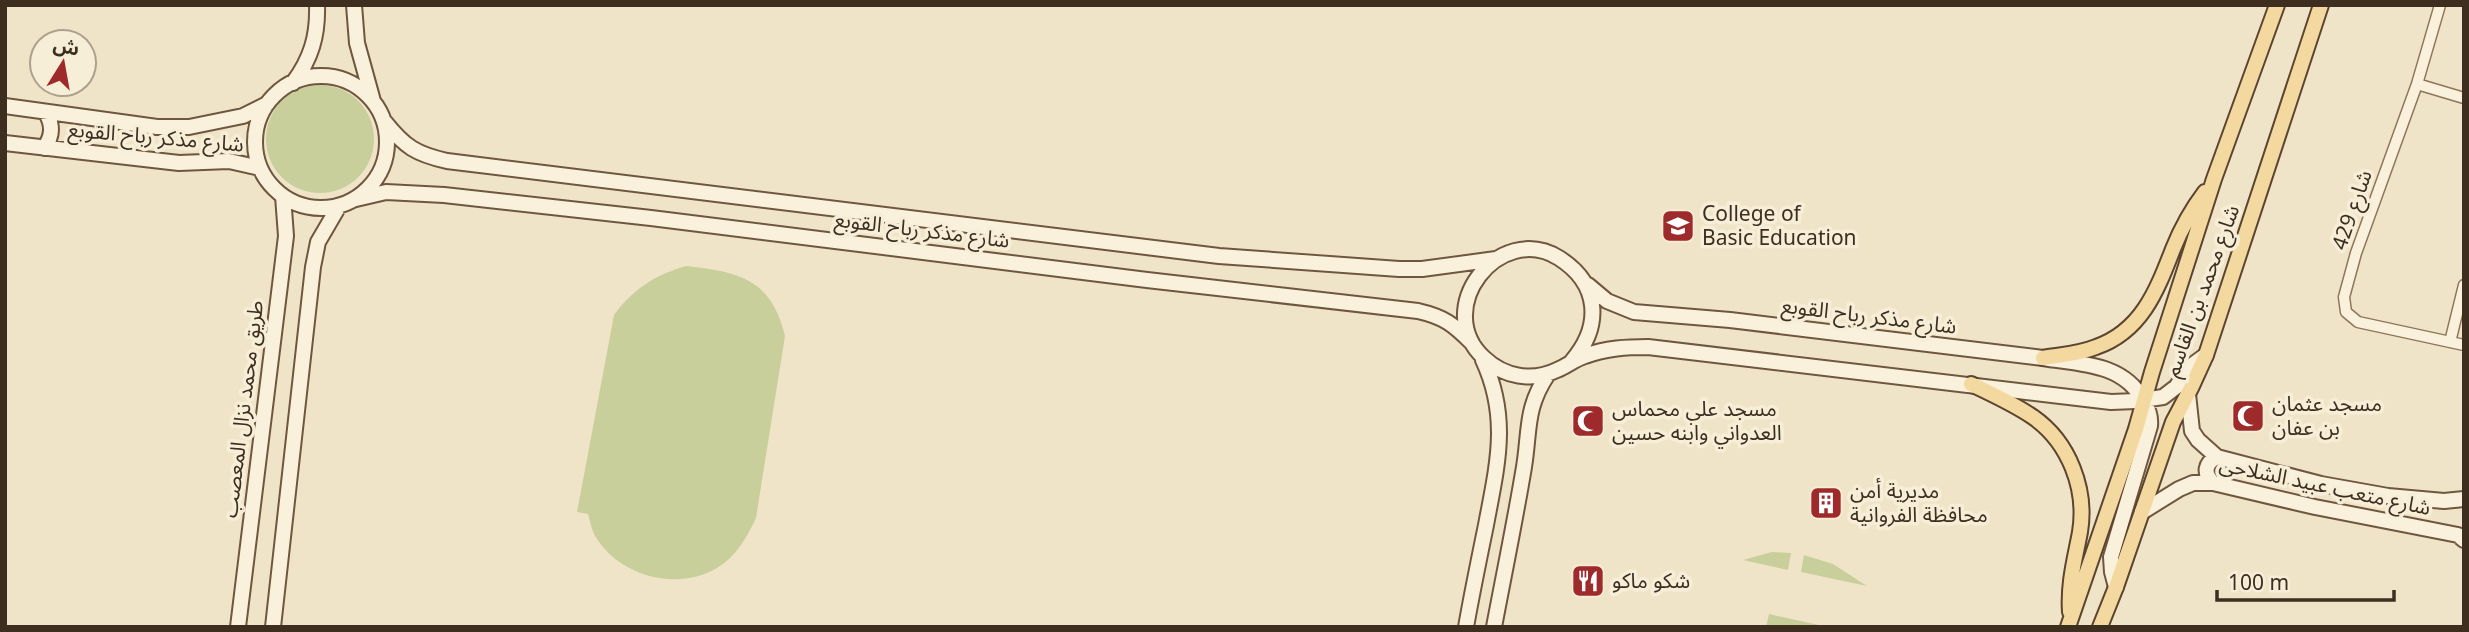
<svg xmlns="http://www.w3.org/2000/svg" width="2469" height="632" font-family="Georgia,'Noto Sans Arabic',serif">
<rect width="100%" height="100%" fill="#f0e4c8"/>
<path fill="#c9cf9b" d="M266 139a54 54 0 1 1 108 0a54 54 0 1 1-108 0Z
M686,266C740,272 771,279 785,336L756,518C747,537 736,557 717,568C676,592 617,576 594,534C591,528 590,520 588,514L577,512L614,315C633,289 655,275 686,266Z
M1772,552L1791,553L1788,570L1743,560Z
M1804,555L1833,564L1867,586L1801,572Z
M1769,614L1828,627H1766Z"/>
<g fill="none" stroke-linecap="round" stroke-linejoin="round">
<defs>
<path id="street" d="M2440,5L2417,84L2356,253L2344,297L2346,312L2358,322L2464,345
M2417,84L2464,98
M2450,342L2464,285"/>
<path id="secondary" d="M354,5L357,43L373,101
M255 142a66 66 0 1 1 132 0a66 66 0 1 1-132 0Z
M293,83C311,59 318,36 317,5
M5,106L157,127H189L243,116L267,104
M385,122C405,147 416,154 447,161L1219,256L1399,269H1422L1496,259
M5,143L179,163L229,161L260,168
M44,148C53,136 53,125 46,113
M356,199L386,192L444,195L651,218L1147,280L1418,311C1444,317 1453,324 1472,343
M1588,285L1607,301L1634,312L1730,320L2043,358C2080,364 2123,363 2143,400C2148,409 2151,416 2150,426L2111,557L2112,572L2116,587
M1572,361C1602,326 1600,284 1559,258C1499,221 1431,309 1484,358C1504,377 1532,382 1557,370C1567,366 1575,359 1585,356C1606,348 1627,347 1648,347L2111,402L2136,401L2163,397L2176,387L2191,366L2206,355
M2188,394L2192,431L2198,440L2217,457L2321,484L2388,496L2444,501L2464,499
M2213,483C2203,473 2205,463 2217,457
M2142,512L2179,489L2193,483H2213L2315,507L2458,535L2464,540
M238,627L286,236L283,196
M273,627L313,267L318,242L339,206
M1466,627C1472,593 1479,559 1486,525C1497,466 1510,418 1483,360
M1494,627C1504,574 1515,521 1524,467C1530,430 1525,408 1548,374"/>
<path id="primary" d="M2043,358C2061,355 2079,354 2096,347C2142,331 2157,290 2173,249C2181,229 2192,209 2205,192
M1971,384C1992,394 2014,404 2033,417C2069,442 2087,489 2080,532C2075,559 2068,583 2070,612
M2068,627L2136,429L2152,372L2214,179L2277,5
M2100,627L2116,587L2173,422L2191,388L2206,355L2321,5"/>
</defs>
<use href="#street" stroke="#8d765c" stroke-width="13"/>
<use href="#secondary" stroke="#6f573f" stroke-width="18"/>
<use href="#primary" stroke="#5b4430" stroke-width="18"/>
<use href="#street" stroke="#faf1dc" stroke-width="10"/>
<use href="#secondary" stroke="#faf1dc" stroke-width="14"/>
<use href="#primary" stroke="#f3d9a0" stroke-width="14"/>
</g>
<defs>
<symbol id="school-square" viewBox="-11 -11 22 22"><rect x="-9" y="-9" width="18" height="18" rx="4" fill="#9e2a2b" stroke="#f7eed8"/><path d="M0-5L7-2L0 1L-7-2ZM-4 1L0 2.5L4 1V4Q0 6-4 4Z" fill="#fff"/></symbol>
<symbol id="mosque-square" viewBox="-11 -11 22 22"><rect x="-9" y="-9" width="18" height="18" rx="4" fill="#9e2a2b" stroke="#f7eed8"/><path d="M3.5-4.9A6 6 0 1 0 3.5 4.9A5 5 0 1 1 3.5-4.9Z" fill="#fff"/></symbol>
<symbol id="building-square" viewBox="-11 -11 22 22"><rect x="-9" y="-9" width="18" height="18" rx="4" fill="#9e2a2b" stroke="#f7eed8"/><path d="M-4-6H4V6H1V3H-1V6H-4ZM-2.5-4.3h1.7v1.8h-1.7ZM.8-4.3h1.7v1.8H.8ZM-2.5-1h1.7V.8h-1.7ZM.8-1h1.7V.8H.8Z" fill="#fff"/></symbol>
<symbol id="restaurant-square" viewBox="-11 -11 22 22"><rect x="-9" y="-9" width="18" height="18" rx="4" fill="#9e2a2b" stroke="#f7eed8"/><path d="M-5-6h1v4h1v-4h1v4h1v-4h1v5L-1.5 .5V6h-2V.5L-5-1ZM5-6V6H3V1.5H1.5Q1.5-4 5-6Z" fill="#fff"/></symbol>
</defs>
<g fill-rule="evenodd">
<use href="#school-square" x="1659" y="207" width="38" height="38"/>
<use href="#mosque-square" x="2229" y="397" width="38" height="38"/>
<use href="#mosque-square" x="1569" y="402" width="38" height="38"/>
<use href="#building-square" x="1807" y="484" width="38" height="38"/>
<use href="#restaurant-square" x="1569" y="562" width="38" height="38"/>
</g>
<g text-anchor="middle" dominant-baseline="central" stroke-width="7" stroke-linejoin="round" paint-order="stroke">
<g font-size="21" fill="#3d2e20" stroke="#f7eed8">
<text transform="translate(156 137) rotate(5)">شارع مذكر رباح القوبع</text>
<text transform="translate(2352 210) rotate(-71)">شارع 429</text>
<text transform="translate(922 230) rotate(7)">شارع مذكر رباح القوبع</text>
<text transform="translate(2202 291) rotate(-70)">شارع محمد بن القاسم</text>
<text transform="translate(1869 316) rotate(7)">شارع مذكر رباح القوبع</text>
<text transform="translate(243 409) rotate(-83)">طريق محمد نزال المعصب</text>
<text transform="translate(2325 486) rotate(12)">شارع متعب عبيد الشلاحى</text>
</g>
<g font-size="21" fill="#3d2e20" stroke="#f7eed8" text-anchor="start">
<text x="1702" y="214">College of<tspan x="1702" dy="24">Basic Education</tspan></text>
<text x="2272" y="404">مسجد عثمان<tspan x="2272" dy="24">بن عفان</tspan></text>
<text x="1612" y="409">مسجد علي محماس<tspan x="1612" dy="24">العدواني وابنه حسين</tspan></text>
<text x="1850" y="491">مديرية أمن<tspan x="1850" dy="24">محافظة الفروانية</tspan></text>
<text x="1612" y="581">شكو ماكو</text>
</g>
</g>
<rect width="2469" height="632" fill="none" stroke="#3d2e20" stroke-width="14"/>
<g transform="translate(63 63) rotate(11)"><circle r="33" fill="#f7eed8" stroke="#ada18e" stroke-width="2"/>
<path d="M0-5L12 26L0 18L-12 26Z" fill="#9e2a2b"/>
<text y="-10" font-size="19" font-weight="bold" text-anchor="middle" fill="#3d2e20">ش</text>
</g>
<path d="M2217 590v10h177v-10" fill="none" stroke="#3d2e20" stroke-width="3.5"/>
<text x="2228" y="590" font-size="21" fill="#3d2e20" stroke="#f7eed8" stroke-width="5" paint-order="stroke">100 m</text>
</svg>
